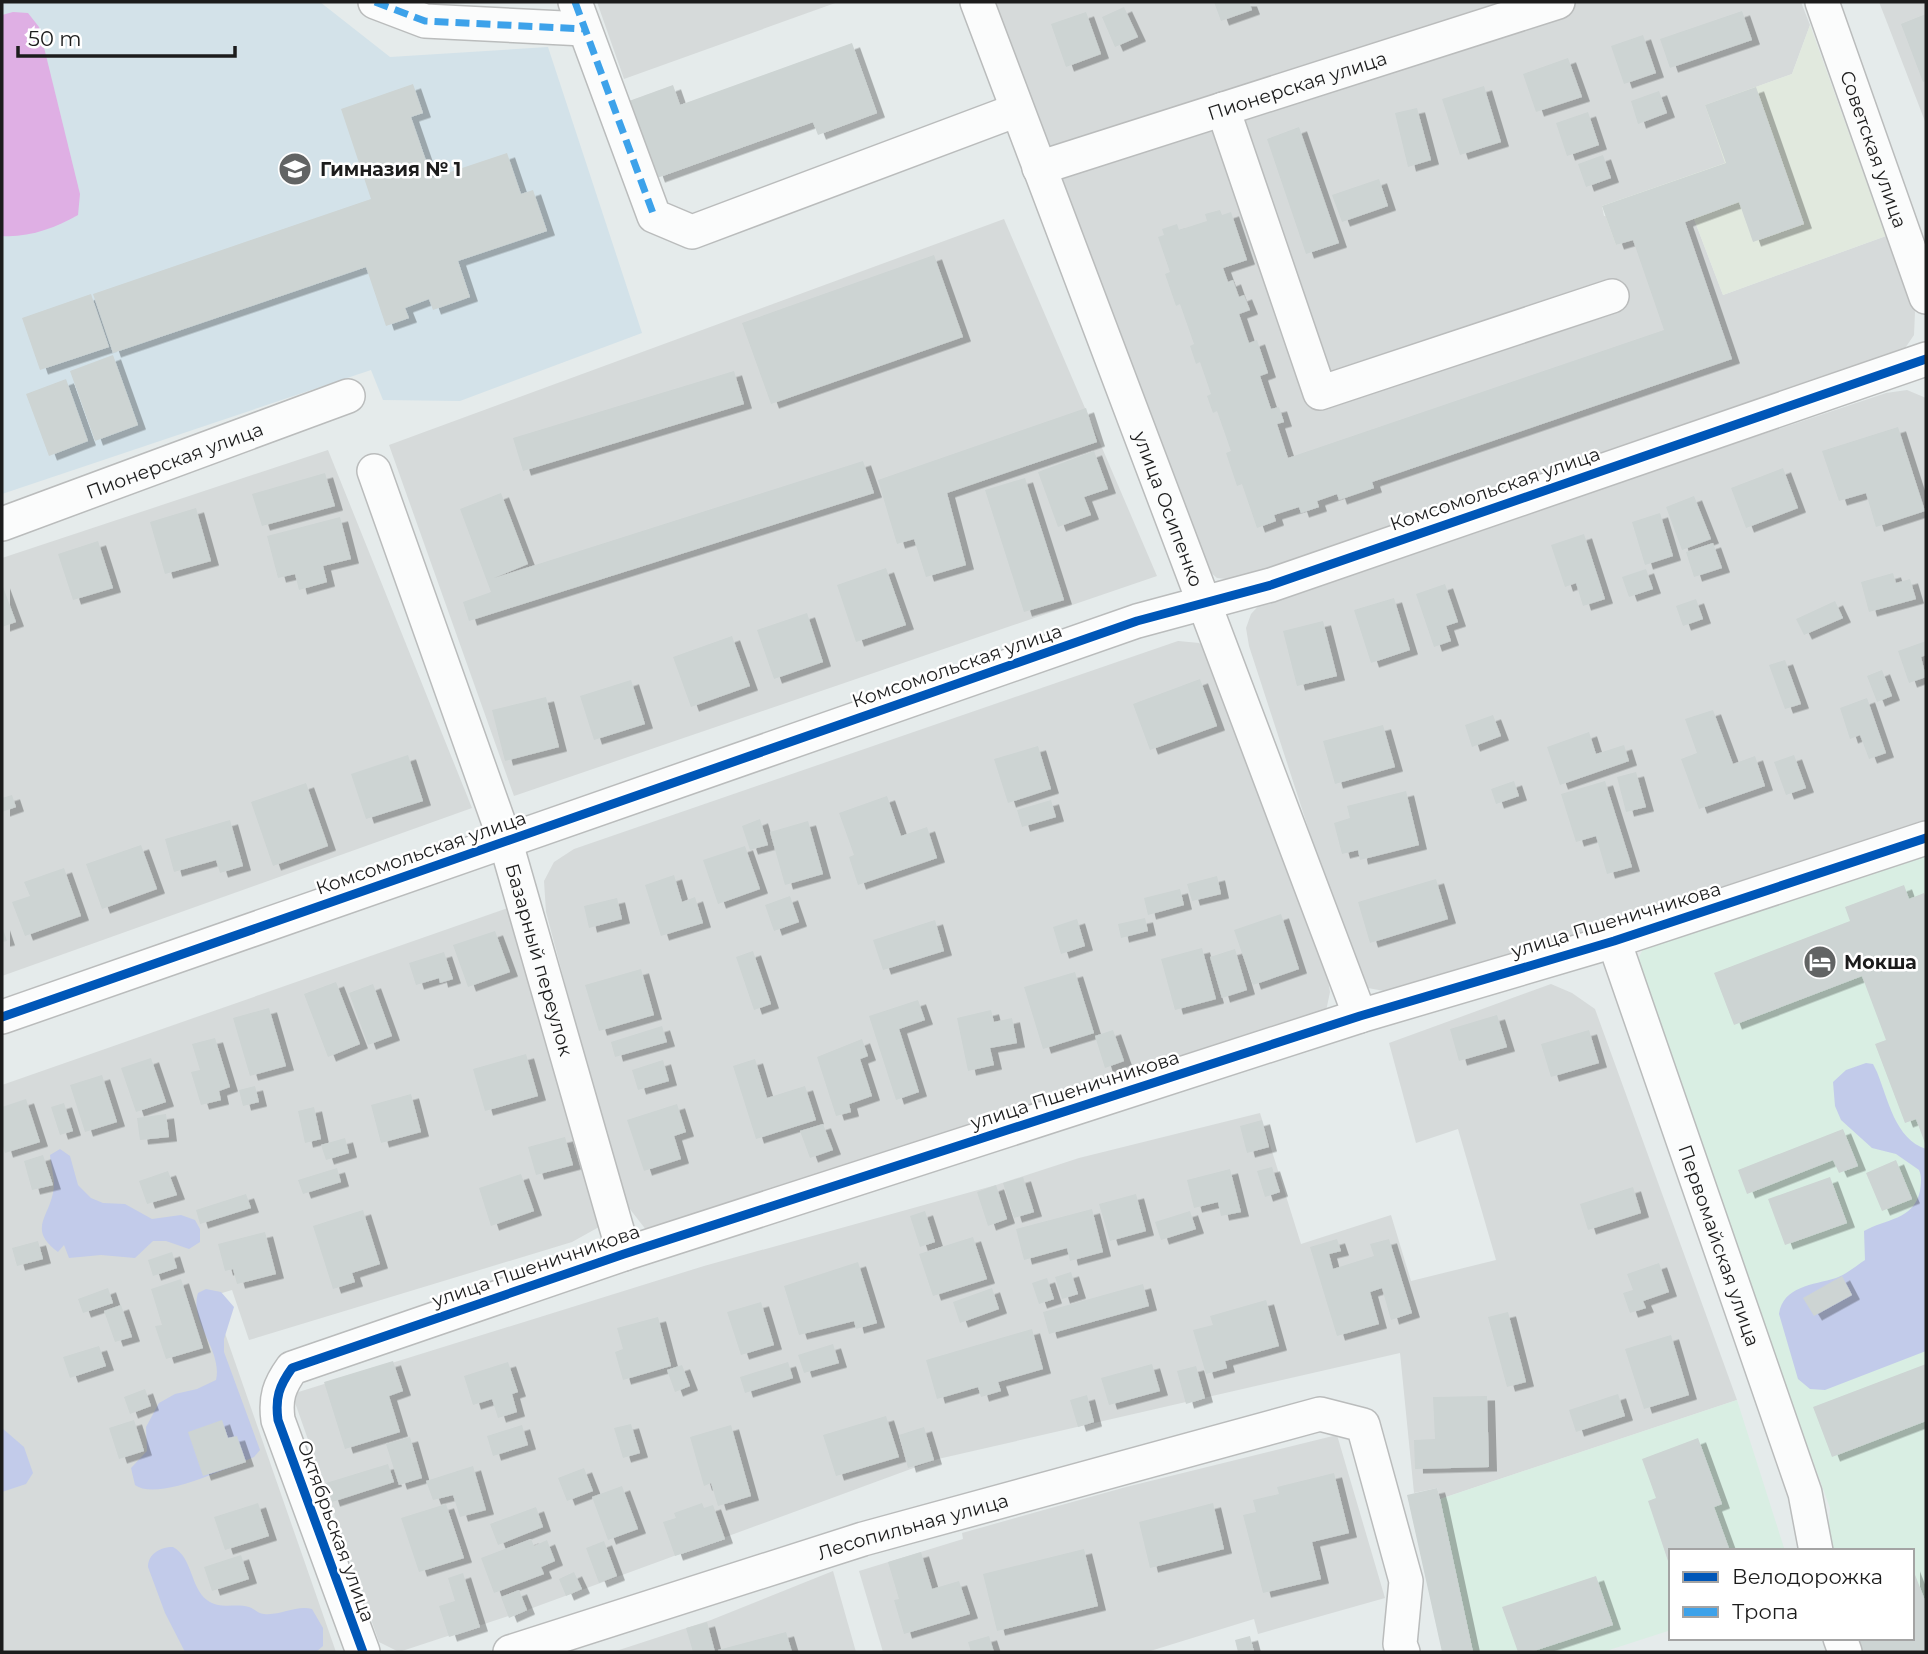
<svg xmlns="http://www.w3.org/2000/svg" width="1928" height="1654" font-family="Montserrat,sans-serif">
<defs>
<filter id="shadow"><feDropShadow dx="8" dy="4.5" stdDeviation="0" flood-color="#0004"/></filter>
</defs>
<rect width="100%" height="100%" fill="#e5ebeb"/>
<path fill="#d6dada" d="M597,2H838L624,79Z
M988,2H1801L1810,25L1792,74L1756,87L1726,163L1602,206L1604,216L1694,219L1723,295L1886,236L1915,312L1914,335L1901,354L1243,581L1217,578L1197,561Z
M1879,2H1926V124L1888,25Z
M1004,219L1157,576L514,796L389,445Z
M1907,390L1926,398V826L1606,928L1401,988L1384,991L1368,988L1357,978L1249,646L1246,628L1251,614L1262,602L1886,393Z
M328,450L472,808L2,976V558Z
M1178,641L1199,643L1214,653L1326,969L1330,992L1326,1011L647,1231L622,1199L546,912L544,881L554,862L574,849Z
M511,907L599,1227L572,1242L249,1340L232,1290L212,1296L336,1652H2V1085Z
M1551,984L1572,993L1595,1009L1737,1400L1440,1499L1437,1488L1414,1493L1400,1353L938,1459L527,1610L399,1652L379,1642L292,1394L704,1266L996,1185L1079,1158L1260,1113L1301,1244L1391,1215L1411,1281L1496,1260L1458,1129L1416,1143L1389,1043Z
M1337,1435L1385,1598L1258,1634L1254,1619L1147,1652H883L859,1571L963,1539L962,1533L1126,1487Z
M833,1571L856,1652H613L711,1620Z"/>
<path fill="#d9eee3" d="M1926,848V1652H1847L1912,1638V1551H1827L1830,1508L1643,994L1637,972L1639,957L1646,943Z
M1737,1400L1785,1551H1671V1630L1603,1652H1473L1440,1499Z"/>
<path fill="#e1e9de" d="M1810,25L1886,236L1723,295L1694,219L1616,245L1602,206L1725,163L1705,105L1792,74Z"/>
<path fill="#d3e2e9" d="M2,2H320L390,57L548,47L642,333L460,401L383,400L371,370L2,494Z"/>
<path fill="#c2cbea" d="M1866,1063L1873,1064L1877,1072C1888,1099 1895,1139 1926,1149V1351L1825,1390L1810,1389L1798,1379L1779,1314C1783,1286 1813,1285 1836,1278C1845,1275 1856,1266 1865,1260L1864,1231C1885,1219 1914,1220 1920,1191C1921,1183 1922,1177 1919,1170L1896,1154L1872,1148L1841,1120L1835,1106L1833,1082L1846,1070Z
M60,1149L70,1156L78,1185L91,1198L103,1203L125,1204L152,1219L181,1215L195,1220L200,1229V1242L189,1249L166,1241H153L135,1258L101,1255L69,1258L64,1245L58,1252C28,1230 48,1218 53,1193C56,1180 51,1168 50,1155Z
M206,1289L221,1292L234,1307L224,1339V1352L260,1450L254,1457C229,1467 157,1502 135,1485L131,1468L147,1451L146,1427L159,1403L175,1394L197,1389L216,1380C223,1351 189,1322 198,1293Z
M2,1428L24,1447L33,1473L26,1484L2,1492Z
M173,1547C193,1558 190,1587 207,1600C220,1610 235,1603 249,1607C255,1609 258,1614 264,1614C280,1616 296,1605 312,1609L323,1628V1646L316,1652H185L165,1613L148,1567C148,1554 160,1547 173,1547Z"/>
<path fill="#dfafe4" d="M13,12L28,13L39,27L80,194L78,215C56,228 27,238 2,236V15Z"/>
<path fill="#cdd4d3" filter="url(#shadow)" d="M1214,2H1249L1252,10L1221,21Z
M1124,7L1138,37L1115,47L1102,17Z
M1742,11L1752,40L1670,68L1660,39Z
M1086,12L1101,54L1066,67L1051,24Z
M1926,14V81L1923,82L1901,24Z
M1643,35L1656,73L1624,84L1611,46Z
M852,43L877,113L818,135L813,122L657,178L629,101L673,85L680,105Z
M1568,58L1582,97L1536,112L1523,74Z
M413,84L423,113L411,117L432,178L507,153L521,194L533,190L547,231L458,261L470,297L433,310L429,299L405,308L409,318L386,326L366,267L113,353L93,294L371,199L341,109Z
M1484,86L1501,142L1460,155L1442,99Z
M1756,87L1804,224L1753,242L1739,202L1685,222L1732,359L1372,482L1374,488L1339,500L1337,494L1317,501L1319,507L1301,513L1299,507L1274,515L1276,521L1257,528L1242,484L1237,486L1226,453L1231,451L1217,411L1213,413L1207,396L1211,394L1200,362L1196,364L1190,346L1194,344L1180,304L1176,306L1165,274L1170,272L1158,237L1164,235L1162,229L1177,224L1179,230L1207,221L1205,214L1220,210L1222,215L1231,212L1247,260L1223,268L1228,282L1233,280L1239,297L1244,295L1250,310L1239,314L1249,343L1257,340L1268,373L1260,376L1271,409L1279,407L1284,422L1277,424L1288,458L1664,330L1633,240L1616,245L1602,206L1726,163L1705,105Z
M1659,91L1667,113L1638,124L1631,101Z
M1417,108L1431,160L1408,167L1395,113Z
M1588,112L1599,145L1567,156L1556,123Z
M1299,127L1339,243L1306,254L1267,139Z
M1603,155L1611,178L1586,187L1578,164Z
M1379,179L1388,206L1342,222L1332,195Z
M934,255L963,337L771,404L742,323Z
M91,294L109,347L40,370L22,318Z
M113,355L138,425L95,441L70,371Z
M734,371L744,404L523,471L513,438Z
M66,379L88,441L49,456L26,394Z
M1086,408L1097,442L947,493L966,565L926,577L914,539L897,544L878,480Z
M1898,427L1925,511L1876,527L1866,493L1839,501L1822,451Z
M1094,451L1108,489L1084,497L1091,515L1058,527L1038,472Z
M863,461L874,493L469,621L463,602L491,592L460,509L501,493L528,564L494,578Z
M1783,468L1798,508L1746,528L1731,488Z
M325,473L335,506L262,526L252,494Z
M1025,478L1064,600L1024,612L985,490Z
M1694,496L1711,539L1682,550L1666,507Z
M196,508L211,561L165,574L150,522Z
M1660,513L1673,556L1645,565L1632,522Z
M340,517L351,559L323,566L327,582L299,590L295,574L278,578L267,536Z
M1584,534L1605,599L1583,606L1576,583L1565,587L1551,545Z
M98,541L113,588L73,600L58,554Z
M1713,543L1722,568L1694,577L1686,552Z
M886,568L906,625L856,642L837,585Z
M1646,569L1653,589L1629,597L1622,577Z
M1893,573L1896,583L1910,579L1916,599L1869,612L1861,582Z
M2,584L16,622L2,627Z
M1445,584L1458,622L1446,626L1451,641L1434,647L1416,594Z
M1394,598L1410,650L1371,663L1354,610Z
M1696,599L1703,619L1683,626L1676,606Z
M1835,601L1843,618L1804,635L1796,619Z
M807,613L823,662L774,679L757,630Z
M1323,621L1337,676L1297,686L1283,631Z
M732,636L750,686L691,707L673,657Z
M1926,641V655L1921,657L1926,677L1909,683L1898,651Z
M1785,660L1801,704L1785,709L1769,665Z
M1882,670L1892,696L1877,702L1867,676Z
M1200,679L1217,726L1150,750L1133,704Z
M631,680L645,724L594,740L580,696Z
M546,697L559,747L505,761L492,710Z
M1867,698L1886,753L1869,759L1860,735L1850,739L1840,708Z
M1713,710L1733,764L1755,756L1765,786L1699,809L1681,759L1697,753L1685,719Z
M1493,715L1501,736L1472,747L1465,725Z
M1383,725L1395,767L1335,784L1323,741Z
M1589,732L1596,754L1624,745L1629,761L1560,785L1547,747Z
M1038,746L1051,789L1008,803L994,759Z
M408,755L423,801L366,819L351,774Z
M1794,755L1806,788L1786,795L1774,762Z
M1636,772L1646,807L1626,812L1617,777Z
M1514,781L1519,796L1496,804L1491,789Z
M1605,781L1632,867L1607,874L1596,836L1576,842L1561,794Z
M306,783L328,846L273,866L251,802Z
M1406,791L1419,845L1360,860L1358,850L1342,854L1334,823L1350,818L1347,806Z
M12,795L16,807L2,812V798Z
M887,796L901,836L927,827L937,858L858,885L849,857L854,855L839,813Z
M1051,800L1056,817L1022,827L1017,810Z
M760,819L768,845L750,850L742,826Z
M230,820L243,866L220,873L216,860L174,872L165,839Z
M808,821L823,874L785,885L770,832Z
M141,845L157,889L102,909L86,864Z
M745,846L760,889L718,904L703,860Z
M64,868L81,916L25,936L12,902L30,896L24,882Z
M674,875L682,902L695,897L703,923L661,936L645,885Z
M1217,876L1221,894L1192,901L1187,884Z
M1436,879L1448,919L1370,943L1358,902Z
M1904,885L1909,899L1924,893L1926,898V1146L1916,1119L1905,1123L1875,1044L1886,1040L1862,976L1734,1025L1714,973L1850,921L1845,907Z
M1180,889L1184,905L1148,915L1144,898Z
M790,896L799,922L774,931L765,905Z
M617,898L622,919L589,928L584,906Z
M1281,914L1299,969L1253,985L1234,930Z
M1145,918L1148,931L1121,938L1118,924Z
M1077,919L1085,946L1061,954L1053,927Z
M935,920L944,951L883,970L873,940Z
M2,926L7,941L2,942Z
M495,931L510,972L468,987L453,945Z
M1202,948L1216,999L1175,1010L1161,959Z
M1235,949L1247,990L1222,998L1210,957Z
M753,951L771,1004L754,1010L736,957Z
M444,952L453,979L440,983L439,978L416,985L409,963Z
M641,969L654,1015L599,1031L585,985Z
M1075,972L1094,1033L1043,1049L1024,987Z
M336,982L360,1044L328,1057L304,994Z
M373,984L392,1036L368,1045L349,993Z
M918,1000L925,1020L899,1029L919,1092L896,1100L869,1016Z
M269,1008L286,1066L250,1076L233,1018Z
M991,1010L994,1022L1012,1018L1017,1043L990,1048L994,1065L968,1071L957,1018Z
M1497,1015L1507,1047L1459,1061L1450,1029Z
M662,1026L667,1042L615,1057L611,1042Z
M1113,1030L1124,1061L1105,1068L1095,1036Z
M1589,1030L1599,1063L1551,1077L1541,1044Z
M215,1038L230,1087L219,1091L221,1100L201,1105L191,1072L200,1070L192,1044Z
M862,1039L868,1056L860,1059L872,1096L849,1104L851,1112L836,1116L817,1057Z
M526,1054L538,1096L485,1111L473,1069Z
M151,1058L166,1102L136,1112L121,1068Z
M755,1059L767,1098L805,1086L816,1120L756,1139L733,1066Z
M663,1060L669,1081L638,1090L632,1070Z
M102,1075L117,1122L85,1132L70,1085Z
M255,1086L259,1102L243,1106L239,1090Z
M411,1094L421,1132L381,1143L371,1105Z
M26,1099L40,1142L5,1153L2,1143V1107Z
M64,1103L73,1131L60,1135L51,1107Z
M677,1104L686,1132L674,1136L681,1159L644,1171L627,1120Z
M314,1107L321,1139L305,1143L298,1111Z
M166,1114L169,1137L140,1140L137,1118Z
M1262,1120L1269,1147L1247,1153L1240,1126Z
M823,1124L833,1150L810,1158L800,1131Z
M1843,1129L1858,1166L1839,1173L1833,1160L1747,1194L1738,1170Z
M565,1137L573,1165L536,1175L528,1147Z
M345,1138L349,1153L326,1160L321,1145Z
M43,1155L53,1185L32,1190L24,1161Z
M1896,1160L1912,1199L1882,1211L1866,1173Z
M1272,1167L1280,1192L1265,1197L1257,1171Z
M337,1168L341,1182L303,1194L298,1180Z
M1230,1169L1241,1212L1221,1216L1218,1202L1194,1208L1187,1180Z
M168,1171L177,1195L147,1204L139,1181Z
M521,1174L534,1211L491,1226L479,1188Z
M1023,1177L1034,1212L1014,1218L1003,1183Z
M1830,1177L1847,1223L1785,1245L1768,1199Z
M996,1185L1007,1219L988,1226L977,1192Z
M1633,1187L1641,1213L1588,1230L1580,1204Z
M246,1194L251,1208L200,1224L196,1210Z
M1136,1194L1146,1231L1110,1241L1099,1204Z
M1092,1209L1103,1252L1070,1261L1067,1248L1024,1260L1016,1229Z
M363,1210L380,1264L352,1273L355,1282L333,1289L313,1226Z
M925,1211L935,1242L920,1247L910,1216Z
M1190,1211L1196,1229L1161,1240L1155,1222Z
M265,1232L276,1274L237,1284L233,1269L225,1271L218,1244Z
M973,1237L987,1279L933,1296L919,1254Z
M1337,1239L1341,1251L1329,1254L1333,1269L1374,1256L1370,1244L1389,1239L1412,1313L1391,1320L1382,1288L1370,1292L1379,1324L1337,1336L1310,1247Z
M38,1241L43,1259L17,1266L12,1248Z
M172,1252L177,1268L153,1276L148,1260Z
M858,1262L877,1323L856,1329L854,1321L799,1335L784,1286Z
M1659,1263L1669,1292L1643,1301L1646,1308L1630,1313L1623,1293L1633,1290L1627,1274Z
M1071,1272L1078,1294L1062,1299L1055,1277Z
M1842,1276L1852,1295L1814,1316L1803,1298Z
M1047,1278L1054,1299L1039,1304L1032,1283Z
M181,1279L203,1348L166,1359L155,1326L162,1325L151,1289Z
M1143,1284L1149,1306L1049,1334L1043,1312Z
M108,1288L113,1303L83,1313L78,1299Z
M992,1288L999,1309L960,1323L953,1302Z
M1266,1300L1279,1346L1225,1361L1227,1368L1206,1374L1193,1330L1213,1325L1210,1316Z
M761,1302L774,1345L741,1355L727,1312Z
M121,1305L132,1337L115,1342L104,1311Z
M1508,1312L1526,1382L1507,1387L1488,1317Z
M658,1317L671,1366L623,1380L615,1352L623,1349L617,1328Z
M1032,1329L1043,1369L998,1382L1001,1391L981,1397L978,1387L937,1399L926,1360Z
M1671,1335L1689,1395L1644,1409L1625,1349Z
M833,1344L839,1363L804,1373L798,1355Z
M99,1346L106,1366L70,1378L63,1357Z
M393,1361L403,1391L389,1396L400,1432L345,1449L324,1382Z
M508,1362L518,1392L512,1394L517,1412L498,1418L492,1399L473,1405L464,1376Z
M788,1362L793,1378L745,1393L740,1377Z
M1152,1364L1160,1391L1109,1405L1101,1378Z
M1926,1364V1421L1832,1457L1813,1407Z
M682,1365L690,1386L675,1392L667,1370Z
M1196,1366L1205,1398L1186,1404L1177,1371Z
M145,1389L151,1406L130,1414L124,1397Z
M1618,1394L1625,1416L1576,1432L1569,1410Z
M1087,1395L1094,1422L1078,1427L1070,1400Z
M1487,1396L1489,1467L1415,1469L1414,1440L1435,1439L1433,1397Z
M886,1416L899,1457L836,1476L823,1435Z
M134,1420L144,1451L119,1459L109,1428Z
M222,1420L228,1438L237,1436L246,1462L203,1476L188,1432Z
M631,1424L640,1453L623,1458L614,1428Z
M522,1425L528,1445L493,1456L487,1436Z
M731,1425L751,1496L718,1506L711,1483L704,1486L690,1437Z
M924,1427L934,1460L908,1468L899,1435Z
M410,1437L422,1478L399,1485L386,1444Z
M1698,1438L1722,1504L1714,1507L1730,1551H1671L1670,1567L1648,1501L1656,1498L1642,1459Z
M388,1464L394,1482L332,1502L326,1483Z
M473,1466L486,1510L460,1517L453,1495L433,1500L426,1481Z
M584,1468L593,1491L567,1501L558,1478Z
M1334,1473L1349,1533L1312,1542L1321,1579L1263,1593L1243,1515L1256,1512L1253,1500L1279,1494L1277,1487Z
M622,1486L638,1529L608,1540L592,1497Z
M1437,1488L1440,1499L1473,1652H1442L1407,1495Z
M258,1503L269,1536L225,1550L214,1517Z
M702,1503L704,1508L713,1505L725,1539L675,1556L663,1522L676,1518L674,1513Z
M1213,1503L1224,1549L1150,1568L1139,1522Z
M446,1504L464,1558L419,1572L401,1518Z
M536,1507L543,1527L498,1545L490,1524Z
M531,1539L534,1546L547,1540L555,1561L541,1567L544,1574L494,1593L481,1558Z
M604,1541L617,1576L599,1583L586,1548Z
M1084,1549L1098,1606L997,1631L983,1574Z
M921,1552L932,1589L959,1581L970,1614L904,1634L894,1600L899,1599L888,1562Z
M241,1555L249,1579L212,1591L204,1567Z
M1912,1567L1926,1603V1652H1854L1849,1638H1912Z
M574,1572L582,1589L566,1596L559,1579Z
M463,1573L480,1627L449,1637L439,1606L455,1601L448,1578Z
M1596,1576L1613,1625L1531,1652H1518L1502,1607Z
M519,1590L527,1610L509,1618L501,1597Z
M707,1622L715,1652H693L686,1628Z
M786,1632L792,1652H719L718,1650Z
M989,1636L994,1652H971L968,1642Z
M1250,1636L1254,1652H1238L1235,1640Z"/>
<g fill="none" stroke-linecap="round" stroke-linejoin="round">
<defs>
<g id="minor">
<path d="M375,2L425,21L584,29"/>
<path d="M575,2L654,216L692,232L1017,110"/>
<path id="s1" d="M977,2L1360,1016"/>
<path id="s2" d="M1822,2L1926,297"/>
<path d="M1223,109L1320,393L1612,296"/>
<path id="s3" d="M1039,168L1558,2"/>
<path id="s4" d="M374,471L506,843L624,1254"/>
<path id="s5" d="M2,524L348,396"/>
<path id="s6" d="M1614,941L1805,1493L1816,1551"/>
<path d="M2,1017L1137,621L1271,585L1926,359"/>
<path d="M1840,1638L1845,1652"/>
<path d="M363,1652L278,1420C275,1398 279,1386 292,1368L624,1254L1360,1016L1614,941L1926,838"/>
<path id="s7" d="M510,1652L863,1539L1320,1414L1363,1425L1406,1581L1400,1644L1403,1652"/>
</g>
</defs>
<use href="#minor" stroke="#babcbc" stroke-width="36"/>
<use href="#minor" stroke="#fbfcfc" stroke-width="33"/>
<path stroke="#3da2ea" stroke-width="7" stroke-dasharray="14 7" stroke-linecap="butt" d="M375,2L425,21L584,29
M575,2L654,216"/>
<defs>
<path id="cycleway" d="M2,1017L1137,621L1271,585L1926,359
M363,1652L278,1420C275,1398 279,1386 292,1368L624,1254L1360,1016L1614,941L1926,838"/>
</defs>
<use href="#cycleway" stroke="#fff" stroke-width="13"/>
<use href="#cycleway" stroke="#0057b8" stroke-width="9"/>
</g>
<defs>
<symbol id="school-disc" viewBox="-11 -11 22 22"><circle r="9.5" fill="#626464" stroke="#fff"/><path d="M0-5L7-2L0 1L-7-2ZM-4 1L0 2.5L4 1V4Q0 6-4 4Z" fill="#fff"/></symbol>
<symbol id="hotel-disc" viewBox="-11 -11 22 22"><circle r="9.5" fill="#626464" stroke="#fff"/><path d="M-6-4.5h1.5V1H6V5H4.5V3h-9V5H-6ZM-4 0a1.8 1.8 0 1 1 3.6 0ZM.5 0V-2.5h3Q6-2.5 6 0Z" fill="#fff"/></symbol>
</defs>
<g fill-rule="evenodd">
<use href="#school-disc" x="276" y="150" width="38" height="38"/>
<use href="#hotel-disc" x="1801" y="943" width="38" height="38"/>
</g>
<g text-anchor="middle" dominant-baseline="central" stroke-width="5" stroke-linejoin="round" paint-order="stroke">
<g font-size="19" fill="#1c1c1c" stroke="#fff">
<text stroke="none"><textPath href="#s3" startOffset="271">Пионерская улица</textPath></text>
<text stroke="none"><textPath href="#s2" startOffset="156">Советская улица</textPath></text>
<text stroke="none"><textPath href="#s5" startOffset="184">Пионерская улица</textPath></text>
<text transform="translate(1495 489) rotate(-19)">Комсомольская улица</text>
<text stroke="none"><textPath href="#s1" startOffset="542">улица Осипенко</textPath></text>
<text transform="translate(957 666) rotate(-19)">Комсомольская улица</text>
<text transform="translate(421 853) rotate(-19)">Комсомольская улица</text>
<text transform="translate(1616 920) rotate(-17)">улица Пшеничникова</text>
<text stroke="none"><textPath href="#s4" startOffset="516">Базарный переулок</textPath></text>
<text transform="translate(1075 1090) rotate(-18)">улица Пшеничникова</text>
<text stroke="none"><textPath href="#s6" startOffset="322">Первомайская улица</textPath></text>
<text transform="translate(536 1266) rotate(-19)">улица Пшеничникова</text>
<text stroke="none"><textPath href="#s7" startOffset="422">Лесопильная улица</textPath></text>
<text transform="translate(336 1531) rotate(70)">Октябрьская улица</text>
</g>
<g font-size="19" font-weight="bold" fill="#1c1c1c" stroke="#fff" text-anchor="start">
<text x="320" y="169">Гимназия № 1</text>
<text x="1844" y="962">Мокша</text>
</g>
</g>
<rect width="1928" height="1654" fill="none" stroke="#1c1c1c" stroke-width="7"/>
<rect x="1669" y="1549" width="245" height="91" fill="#ffffff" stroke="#a4a4a4" stroke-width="2"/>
<rect x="1683" y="1572" width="35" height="10" fill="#0057b8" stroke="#a4a4a4" stroke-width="2"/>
<text x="1732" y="1584" font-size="21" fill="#1c1c1c">Велодорожка</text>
<rect x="1683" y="1607" width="35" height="10" fill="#3da2ea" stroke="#a4a4a4" stroke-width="2"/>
<text x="1732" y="1619" font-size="21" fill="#1c1c1c">Тропа</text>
<path d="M18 46v10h217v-10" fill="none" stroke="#1c1c1c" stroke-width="3.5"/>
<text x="28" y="46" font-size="21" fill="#1c1c1c" stroke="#ffffff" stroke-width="5" paint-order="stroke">50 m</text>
</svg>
